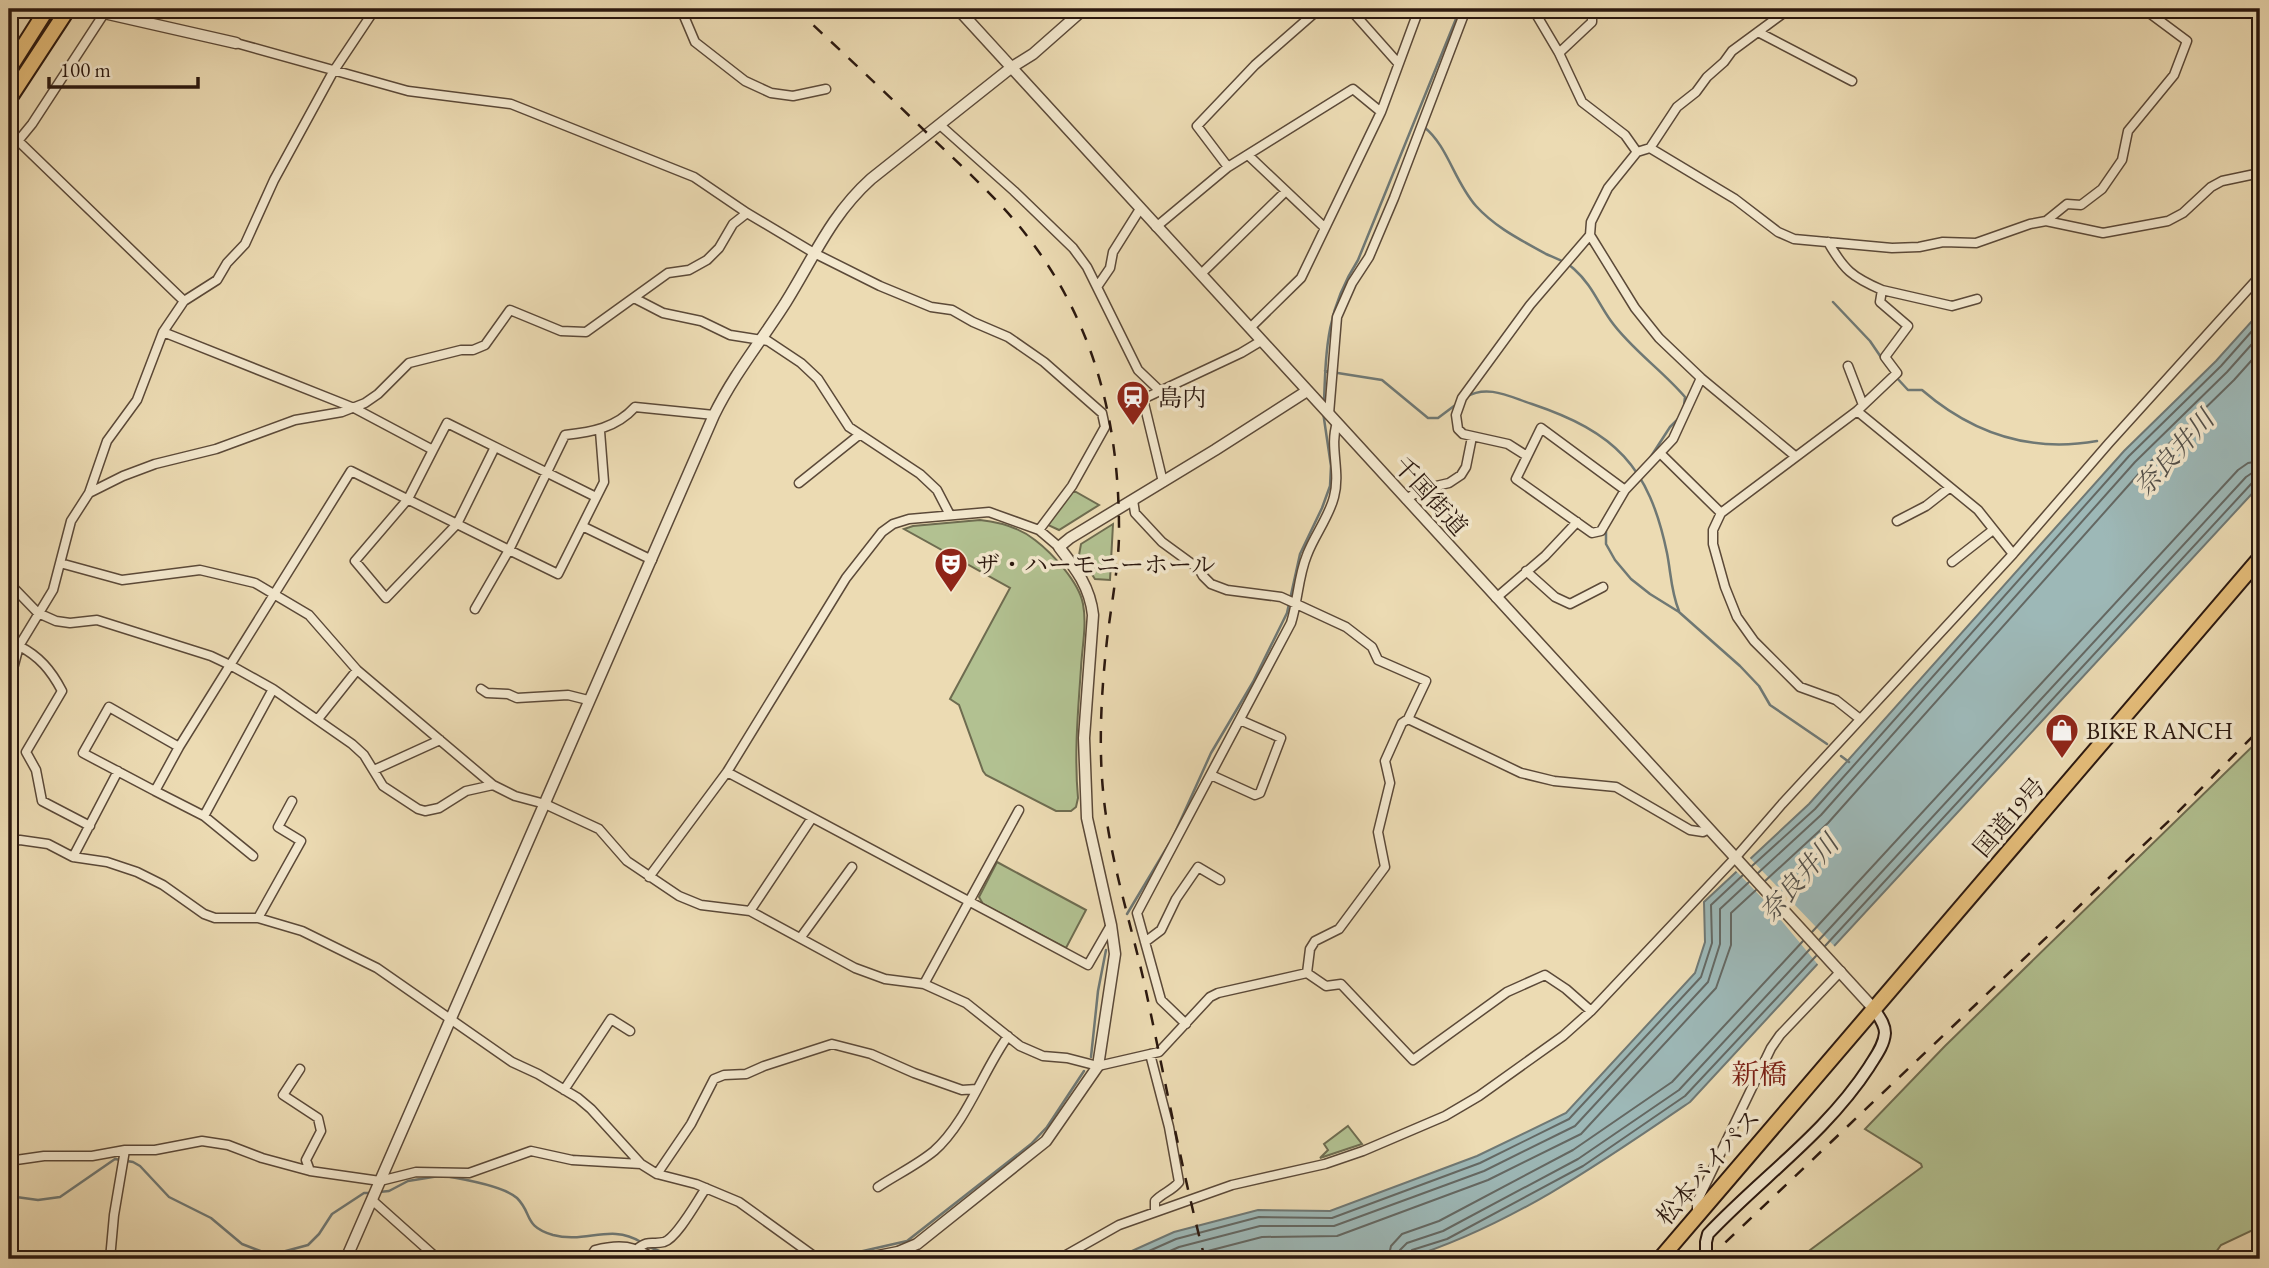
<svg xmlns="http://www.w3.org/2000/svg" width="2269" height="1268" font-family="'EB Garamond','Noto Serif JP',serif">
<rect width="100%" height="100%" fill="#ecdbb3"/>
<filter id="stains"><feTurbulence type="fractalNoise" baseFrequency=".00286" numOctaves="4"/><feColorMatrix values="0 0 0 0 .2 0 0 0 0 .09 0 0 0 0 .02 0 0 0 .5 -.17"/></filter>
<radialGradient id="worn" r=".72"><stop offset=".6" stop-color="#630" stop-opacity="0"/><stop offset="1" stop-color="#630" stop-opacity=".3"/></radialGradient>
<path fill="#b2c191" stroke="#6e6c50" stroke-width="2" d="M1072,492H1076L1099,505L1059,530L1048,525L1050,518Z
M980,520C999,522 1020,528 1035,540C1052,553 1079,582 1083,604C1087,625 1082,647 1081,668C1078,712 1074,754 1078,798L1076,807L1071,811H1056L986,775L983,771L959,705L950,699L1010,588L904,529L913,526Z
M1113,524L1110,580L1095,579L1079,555L1081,544Z
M2260,739V1229L2257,1228L2221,1245L2211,1259H1798L1922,1167L1921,1164L1865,1129L1945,1046Z
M997,862L1086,910L1066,948L983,904L979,897Z
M1348,1126L1362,1144L1320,1158L1328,1150L1324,1144Z"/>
<path fill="#9db8b7" stroke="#6f7874" stroke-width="2" d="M2260,312V485L1690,1102C1601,1163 1509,1227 1405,1259H1114L1174,1232L1258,1210L1330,1211L1477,1156L1566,1113L1695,973L1705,942L1704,902L1809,804L2124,451L2216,361Z"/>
<path fill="#ecdbb3" d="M1748,856L1837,949L1820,967L1766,902L1734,869Z"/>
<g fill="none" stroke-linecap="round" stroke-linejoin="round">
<path stroke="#646863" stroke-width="2" d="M1752,866L1815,809L2129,456L2221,366L2260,322
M1758,873L1821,815L2135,462L2227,372L2260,335
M1765,881L1828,823L2143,469L2234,380L2260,351
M1812,932L2238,470L2248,463L2260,461
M1819,940L2246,477L2252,473L2260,472
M1825,946L2252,483L2260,481
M1131,1259L1176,1239L1259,1217L1332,1218L1480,1163L1569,1119L1701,977L1712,943L1711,905L1743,875
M1152,1259L1179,1247L1260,1226H1334L1484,1171L1575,1126L1708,982L1720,944V909L1749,882
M1177,1259L1262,1237L1337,1236L1488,1180L1581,1134L1716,988L1731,945V913L1756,890
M1388,1259L1391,1246L1402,1234L1439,1221L1573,1150L1672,1082L1803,941
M1399,1259L1400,1250L1407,1243L1443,1231L1578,1159L1679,1090L1810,949
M1408,1259V1254L1412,1250L1447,1239L1583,1166L1685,1096L1816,956"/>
<path stroke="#6f7874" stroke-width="2.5" d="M1424,127C1448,146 1454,181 1476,206C1496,228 1521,240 1546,254C1555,258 1567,262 1574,269C1592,285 1598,303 1611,321C1631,349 1662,370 1685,397L1684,406
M1833,302L1870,341L1887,366
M1325,371L1382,380L1428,418H1438L1458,403
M1896,377L1908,390H1922C1973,434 2030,453 2097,441
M1466,397C1488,384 1510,397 1532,404C1615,432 1649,466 1667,553C1671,573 1671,592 1679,611
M1324,402C1326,346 1327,309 1358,260L1460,9
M1648,461L1670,427L1679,418
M1606,529V544L1615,560L1631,579L1650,594L1679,612L1740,666L1759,686L1770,705L1827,744
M1841,756L1849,762
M1174,835L1211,753L1253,682L1287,613L1300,554L1322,508L1330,486L1331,466L1323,412
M1127,914L1169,844
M1091,1057L1098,991L1106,950
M445,1176C463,1179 504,1186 517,1198C533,1214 523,1226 553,1235C586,1244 610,1223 641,1242
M379,1192L389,1191L408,1181L439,1176
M9,1196L38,1200L60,1197L115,1159L133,1162L140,1166L169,1197L211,1218L242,1244L271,1255L308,1245L319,1234L332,1214L364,1193H372
M647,1246L674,1257L700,1259
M701,1259L747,1257L754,1259
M828,1259L907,1241L1031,1144L1047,1127L1084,1071"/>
<defs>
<path id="minor" d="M81,9L104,13
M681,9L695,42L745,81L771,93L793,96L826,89
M1350,9L1398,63
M1533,9L1559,53L1582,102L1625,135L1637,152
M1789,9L1732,51L1724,62L1707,77L1696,92L1677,107L1650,148L1637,152L1608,188L1591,222L1590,235L1635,308L1659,338L1701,378L1795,456
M9,12L11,9
M1758,32L1852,81
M236,43L408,91L511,104L694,177L747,213L814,253L880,286L931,307L952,310L973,322L1008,337L1044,362L1102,413L1105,427L1072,486L1039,530
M1559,53L1592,22V9
M940,125L1014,191L1073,248L1087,267L1138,370L1160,391
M9,132L184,301
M1650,148L1735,199L1778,232L1794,239L1892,248L1919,247L1943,242L1976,243L2030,224L2046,221L2103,233L2168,221L2183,213L2211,187L2222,181L2260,173
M9,152L32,124L107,9
M1248,155L1324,227
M1228,167L1197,126L1255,65L1319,9
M2046,221L2067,204L2081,205L2102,189L2122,160L2128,131L2174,75L2187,41L2144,9
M1156,227L1228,167L1353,89L1381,112
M1828,242C1844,270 1852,277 1882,290L1880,302L1908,326L1885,357L1897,373L1857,411L1721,513L1713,530V544L1725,587L1737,617L1754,641L1800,687L1836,700L1860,719
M1201,274L1286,191
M1097,287L1110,268L1113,252L1140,209
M1882,290L1952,306L1977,299
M634,298L663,313L701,321L730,335L768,341L801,363L818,379L849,427L920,474L937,490L950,515
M1250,328L1301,278L1381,112L1419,9
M163,332L354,408L433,450L447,423L596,497
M1848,366L1863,405
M1857,411L1978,510L2013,554
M1329,414L1337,317L1352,283L1369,257L1394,198L1466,9
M433,450L408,499L355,561L386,598L457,524L495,447
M1661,454L1721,513
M1527,456L1508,444L1463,434L1458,429L1456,415L1462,398L1530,305L1590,235
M1163,482L1143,399L1241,353L1261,341
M799,483L859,435
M1625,490L1541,428L1516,479L1592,533L1601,531L1625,490L1673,439L1701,378
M89,493L123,476L155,464L216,449L295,420L342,412L365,403L378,394L409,363L461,350H473L485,345L510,310L561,331L586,332L668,273L689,270L707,260L719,248L733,224L747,213
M1406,499L1423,489L1449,483L1461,475L1466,467L1472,437
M1133,500L1135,513L1162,542L1199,569L1203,576L1211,584L1227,590L1281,597L1292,602L1346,627L1372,647L1378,660L1426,681L1408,719L1402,723L1385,761L1390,783L1378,832L1385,867L1339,929L1315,941L1310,949L1307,973
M1897,521L1926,506L1949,488
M582,526L604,482L600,431
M652,560L582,526L558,574L509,550L565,435C592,432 616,428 635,407L714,415
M1952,562L1993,530
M60,563L122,580L200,570L255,583L309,615L357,670L493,785
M1526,571L1555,597L1570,604L1603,587
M9,583L38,613L56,621L70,623L97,620L211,656L230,665L273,689L352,744L364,755L383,786L418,809L425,811L439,808L466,791L493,785L515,796L545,804L599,829L627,861L679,896L701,905L750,911L855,968L885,979L924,984L966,1003L1020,1046L1043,1056L1067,1058L1098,1066L1159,1052L1210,997L1218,993L1307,973L1326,986L1341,984L1413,1060L1507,992L1545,975L1566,989L1591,1011
M1496,598L1545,556L1577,522
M19,646C39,656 51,670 62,691L26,752L36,770L42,801L90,826
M9,671L14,665L19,646L53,590L71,521L89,493L107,441L137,400L163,332L184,301L217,280L227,263L245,244L274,180L333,72L375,9
M273,689L204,816L155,791L179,747L351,471L509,550L475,609
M481,689L487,693L508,694L517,698L568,695L588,700
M318,719L357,670
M1408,719L1521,773L1554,781L1616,787L1690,830L1703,832L1709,829
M374,770L440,740
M727,772L1088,965L1111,925
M1211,775L1255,795L1260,793L1281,738L1240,720
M155,791L83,753L109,707L179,747
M204,816L253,856
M9,841L20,840L48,844L73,857L107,862L137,872L163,885L204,914L215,918H258L302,931L377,968L512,1062L538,1074L578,1098L591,1109L641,1164L657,1174L696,1184L739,1202L818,1259
M73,857L118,771
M649,877L727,772L846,578L882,532L893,524L909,519L989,512L1039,530L1059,547
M750,911L812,818
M258,918L301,841L278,827L292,801
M801,937L852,867
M1145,942L1161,930L1176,899L1198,867L1220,880
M924,984L1019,810
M1186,1024L1161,1000L1137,913L1291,623C1298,601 1298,577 1307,555C1314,536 1329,517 1334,497C1341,471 1329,447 1337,423
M1150,1054L1169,1127L1179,1182C1172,1191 1162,1193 1155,1201V1212
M300,1069L283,1095L318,1118L321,1131L306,1160L310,1171
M564,1090L611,1019L630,1031
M9,1161L44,1156H92L125,1150H155L202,1141L228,1145L262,1158L310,1171L380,1181L416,1172L469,1173L531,1151L572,1160L641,1164
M657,1174L691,1124L714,1079L724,1075L746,1074L764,1066L832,1044L871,1054L914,1073L962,1090L977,1089
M878,1187C896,1175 917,1165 934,1151C966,1123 983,1071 1008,1036
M372,1200L438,1259
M1697,1214V1202L1771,1048L1780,1035L1841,971
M637,1249C649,1239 652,1245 664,1242C677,1238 697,1201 706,1188
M110,1259L114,1215L125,1150
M589,1259L595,1250C622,1243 632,1246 656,1259
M1059,1259L1119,1225L1232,1185L1325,1164L1363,1151L1445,1116L1479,1096L1563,1036L1591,1011L1736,857L1782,804L2013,554L2109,443L2260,276"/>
<path id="tertiary" d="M958,9L1874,1009
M104,13L236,43
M346,1259L714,415C734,374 762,340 786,302C814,257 831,215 871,179L1012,67L1033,54L1084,9
M863,1259L898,1252L917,1244L1046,1141L1098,1066L1115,954L1111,925L1087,818L1084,738L1093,615C1090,587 1076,569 1059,547L1070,538L1215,450L1307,391"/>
<path id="secondary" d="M1706,1259V1242L1708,1234C1762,1177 1826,1133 1869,1067C1875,1057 1884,1046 1885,1033C1885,1024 1879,1017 1874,1009"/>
<path id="trunk" d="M1660,1259L2260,558"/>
<path id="motorway" d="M9,69L47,9
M9,99L68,9"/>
</defs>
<use href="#minor" stroke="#5b4938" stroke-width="11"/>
<use href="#tertiary" stroke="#5b4938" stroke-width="13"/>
<use href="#secondary" stroke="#2b180f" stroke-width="14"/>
<use href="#trunk" stroke="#2b180f" stroke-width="18"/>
<use href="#motorway" stroke="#2b180f" stroke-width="18"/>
<use href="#minor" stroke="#f3e8ce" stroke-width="8"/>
<use href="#tertiary" stroke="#f3e8ce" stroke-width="10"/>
<use href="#secondary" stroke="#f3e8ce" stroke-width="10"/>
<use href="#trunk" stroke="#e6be7a" stroke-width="14"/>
<use href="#motorway" stroke="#e6be7a" stroke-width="14"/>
<path stroke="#2b180f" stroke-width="2.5" stroke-dasharray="12 12" stroke-linecap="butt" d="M796,9C840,50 884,91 927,133C959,164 992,193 1020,227C1094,318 1120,421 1119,537C1118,571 1111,606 1107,640C1102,686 1099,732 1102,778C1107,852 1128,911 1144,982C1164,1074 1181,1167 1205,1259
M1708,1259L2172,818L2260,729"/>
</g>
<defs>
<symbol id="station-pin" viewBox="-11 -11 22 30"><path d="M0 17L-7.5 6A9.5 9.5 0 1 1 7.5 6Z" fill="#8f2418" stroke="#f3e8ce"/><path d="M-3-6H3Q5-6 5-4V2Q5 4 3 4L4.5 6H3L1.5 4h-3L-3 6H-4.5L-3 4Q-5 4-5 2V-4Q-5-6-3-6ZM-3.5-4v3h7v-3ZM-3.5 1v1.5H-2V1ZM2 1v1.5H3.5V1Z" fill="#fff"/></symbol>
<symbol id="theatre-pin" viewBox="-11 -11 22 30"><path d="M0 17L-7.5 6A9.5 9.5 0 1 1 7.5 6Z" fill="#8f2418" stroke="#f3e8ce"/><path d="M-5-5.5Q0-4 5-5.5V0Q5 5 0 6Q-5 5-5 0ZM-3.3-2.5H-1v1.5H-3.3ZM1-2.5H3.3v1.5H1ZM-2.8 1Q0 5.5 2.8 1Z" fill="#fff"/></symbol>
<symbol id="shop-pin" viewBox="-11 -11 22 30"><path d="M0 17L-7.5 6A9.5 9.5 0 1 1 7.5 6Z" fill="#8f2418" stroke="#f3e8ce"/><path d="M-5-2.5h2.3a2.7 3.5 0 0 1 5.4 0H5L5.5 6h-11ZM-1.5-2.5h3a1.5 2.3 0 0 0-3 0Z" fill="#fff"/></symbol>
</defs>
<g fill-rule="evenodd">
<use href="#station-pin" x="1114" y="378" width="38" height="52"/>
<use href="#theatre-pin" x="932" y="545" width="38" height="52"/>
<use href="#shop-pin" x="2043" y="711" width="38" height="52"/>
</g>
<g text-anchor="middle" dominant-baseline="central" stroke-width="7" stroke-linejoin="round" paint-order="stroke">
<g font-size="24" fill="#2b180f" stroke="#f3e8ce" text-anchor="start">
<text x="1158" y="397">島内</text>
<text x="976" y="564">ザ・ハーモニーホール</text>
<text x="2086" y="730">BIKE RANCH</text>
</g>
<g font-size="24" fill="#2b180f" stroke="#f3e8ce">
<text transform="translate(1431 496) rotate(48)">千国街道</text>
<text transform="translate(2009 817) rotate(-49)">国道19号</text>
<text transform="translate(1708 1167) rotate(-49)">松本バイパス</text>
</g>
<g font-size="26" font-style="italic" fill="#53504a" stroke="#f3e8ce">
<text transform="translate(2174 453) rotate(-48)">奈良井川</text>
<text transform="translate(1799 878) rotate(-49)">奈良井川</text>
</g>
<g font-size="28" fill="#7a1f14" stroke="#f3e8ce">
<text x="1759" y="1074">新橋</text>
</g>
</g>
<rect width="2269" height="1268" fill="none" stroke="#ecdbb3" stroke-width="35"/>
<rect x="10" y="10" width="2248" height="1247" fill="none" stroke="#2b180f" stroke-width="3.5"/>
<rect x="18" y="18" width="2234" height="1233" fill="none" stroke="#2b180f" stroke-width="2"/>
<path d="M49 77v10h149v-10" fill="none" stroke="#2b180f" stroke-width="3.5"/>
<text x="60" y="77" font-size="21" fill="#2b180f" stroke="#f3e8ce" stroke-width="5" paint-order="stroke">100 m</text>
<rect width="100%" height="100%" filter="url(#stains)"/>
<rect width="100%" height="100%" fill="url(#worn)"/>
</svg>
